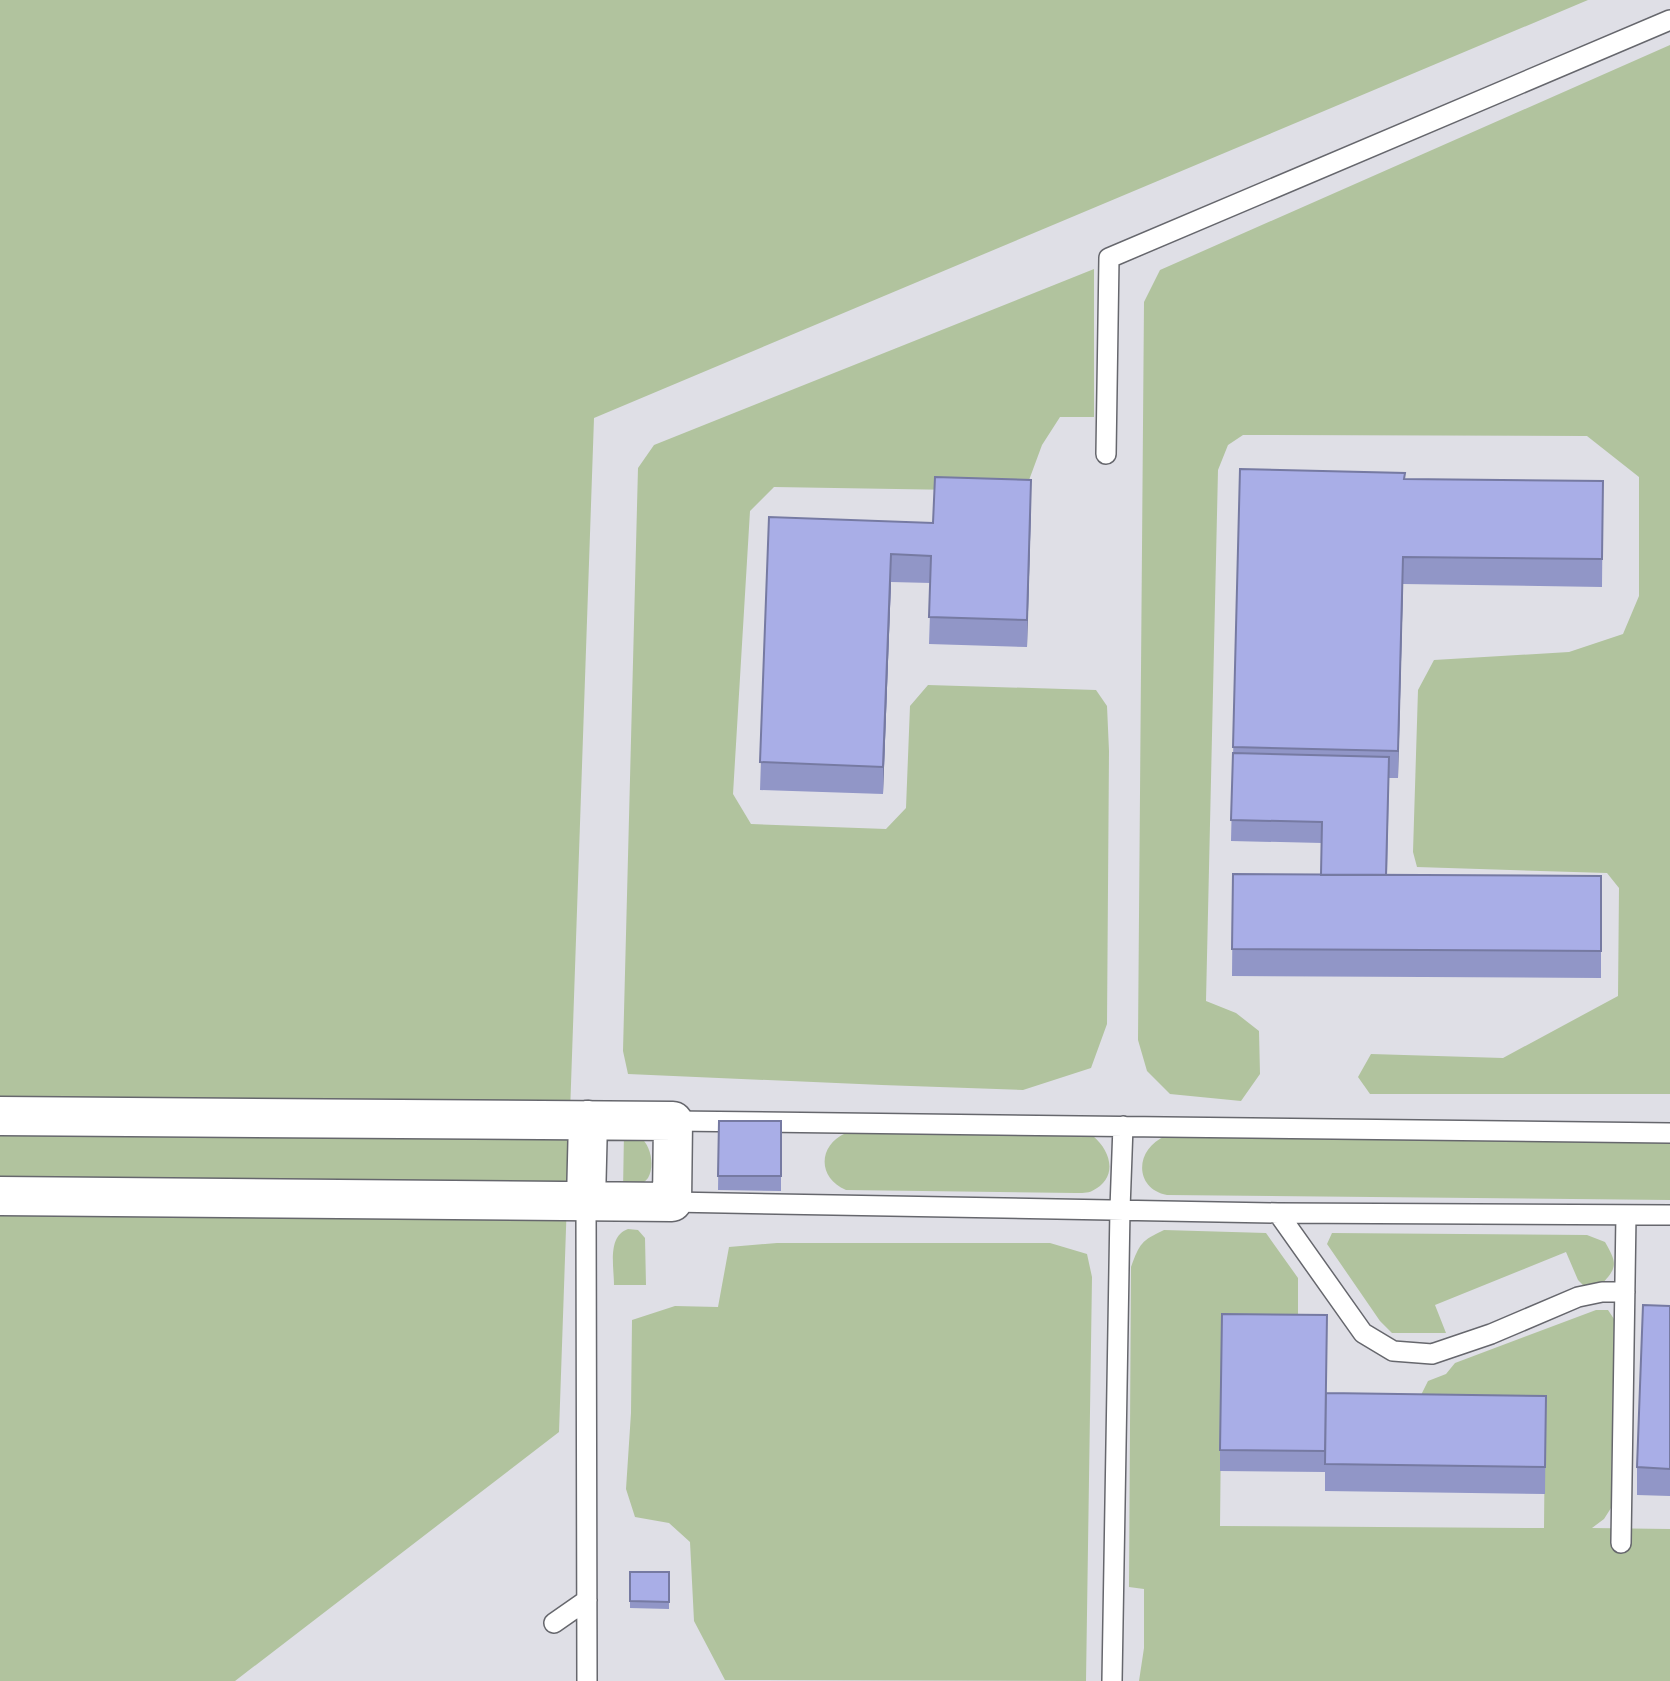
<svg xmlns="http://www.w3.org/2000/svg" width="1670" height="1681" font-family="'Archivo Narrow',sans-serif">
<rect width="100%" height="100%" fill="#dfdfe6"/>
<path fill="#b1c39e" d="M0,0H1588L594,418L559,1432L235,1681H0Z
M1670,45V1094H1370L1358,1077L1371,1054L1503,1058L1618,996L1619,888L1607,873L1417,867L1413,852L1418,690L1434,660L1569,652L1623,634L1639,596V477L1587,436L1243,435L1228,445L1218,470L1206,1001L1236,1013L1259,1031L1260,1074L1241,1101L1170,1094L1147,1071L1138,1040L1144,302L1160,270Z
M1094,269V417H1060L1042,445L1025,491L774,487L750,511L733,794L751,824L886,829L906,808L910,706L928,685L1096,690L1107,706L1109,751L1107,1024L1091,1068L1023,1090L882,1085L628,1074L623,1051L638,468L654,445Z
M624,1132C630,1133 636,1134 640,1137C651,1145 655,1166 648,1178C642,1186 631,1188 623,1191Z
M846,1133L1093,1136C1111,1151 1119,1178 1092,1191C1088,1193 1081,1193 1076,1193L846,1190C817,1178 818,1145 846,1133Z
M1166,1136L1670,1141V1200L1167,1195C1133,1188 1135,1148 1166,1136Z
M628,1229L638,1230L645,1238L646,1285H614C614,1267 607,1236 628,1229Z
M1164,1230L1266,1233L1298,1278V1336L1222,1335L1220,1526L1544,1528L1545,1423L1421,1395L1428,1381L1446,1374L1455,1363L1596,1310H1608L1614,1319L1611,1508L1604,1519L1592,1528L1670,1529V1681H1139L1144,1648V1589L1129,1587L1131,1267C1140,1243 1141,1241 1164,1230Z
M1332,1233L1587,1235L1605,1242C1617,1263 1618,1267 1601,1285L1585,1287L1578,1280L1566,1252L1435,1305L1446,1333H1392L1380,1321L1327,1244Z
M777,1243H1050L1087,1254L1092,1277L1086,1681L725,1680L694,1621L690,1542L669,1523L635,1517L626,1489L631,1413L632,1320L675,1306L718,1307L729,1247Z"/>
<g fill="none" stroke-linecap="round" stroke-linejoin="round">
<defs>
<path id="service" d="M1106,454L1109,258L1670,20
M673,1121L1670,1133
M586,1201L587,1681
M672,1202L1278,1213L1670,1215
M1278,1213L1363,1333L1393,1351L1432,1354L1491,1334L1578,1297L1602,1292H1625
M1621,1543L1626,1215
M554,1623L587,1600
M1112,1681L1120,1209L1123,1126"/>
<path id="minor" d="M0,1116L673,1121L672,1202L0,1196
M586,1201L588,1120"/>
</defs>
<use href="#service" stroke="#66676d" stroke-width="22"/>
<use href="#minor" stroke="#66676d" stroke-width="41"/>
<use href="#service" stroke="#fff" stroke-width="19"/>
<use href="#minor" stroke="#fff" stroke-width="38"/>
</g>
<path fill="#9196c7" d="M1240,469L1405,479L1603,481L1602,587L1403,584L1398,778H1389L1387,875L1601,876V978L1232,976L1233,874L1321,875L1322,843L1231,841Z
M1031,507L1027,647L929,644L931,583L891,582L883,794L760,790L769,517L933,523Z
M719,1121H781V1191L718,1190Z
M1670,1306V1496L1637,1495V1467Z
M1327,1393L1546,1396L1545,1494L1325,1491V1472L1220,1471V1450Z
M630,1572H669V1609L630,1608Z"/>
<path fill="#767aa2" d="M1031,480V507L1027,647V620Z
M891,554V582L883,794V767Z
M1403,557V584L1398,778V751Z"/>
<path fill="#a9aee7" stroke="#767aa2" stroke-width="2" d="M1240,469L1405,473L1404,479L1603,481L1602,559L1403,557L1398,751L1233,747Z
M935,477L1031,480L1027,620L929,617L931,556L891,554L883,767L760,762L769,517L933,523Z
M1233,753L1389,757L1386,875H1321L1322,822L1231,820Z
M1233,874L1601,876V951L1232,949Z
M719,1121H781V1176H718Z
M1643,1305L1670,1306V1469L1637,1467Z
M1222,1314L1327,1315L1325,1451L1220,1450Z
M1326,1393L1546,1396L1545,1467L1325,1464Z
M630,1572H669V1602L630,1601Z"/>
</svg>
